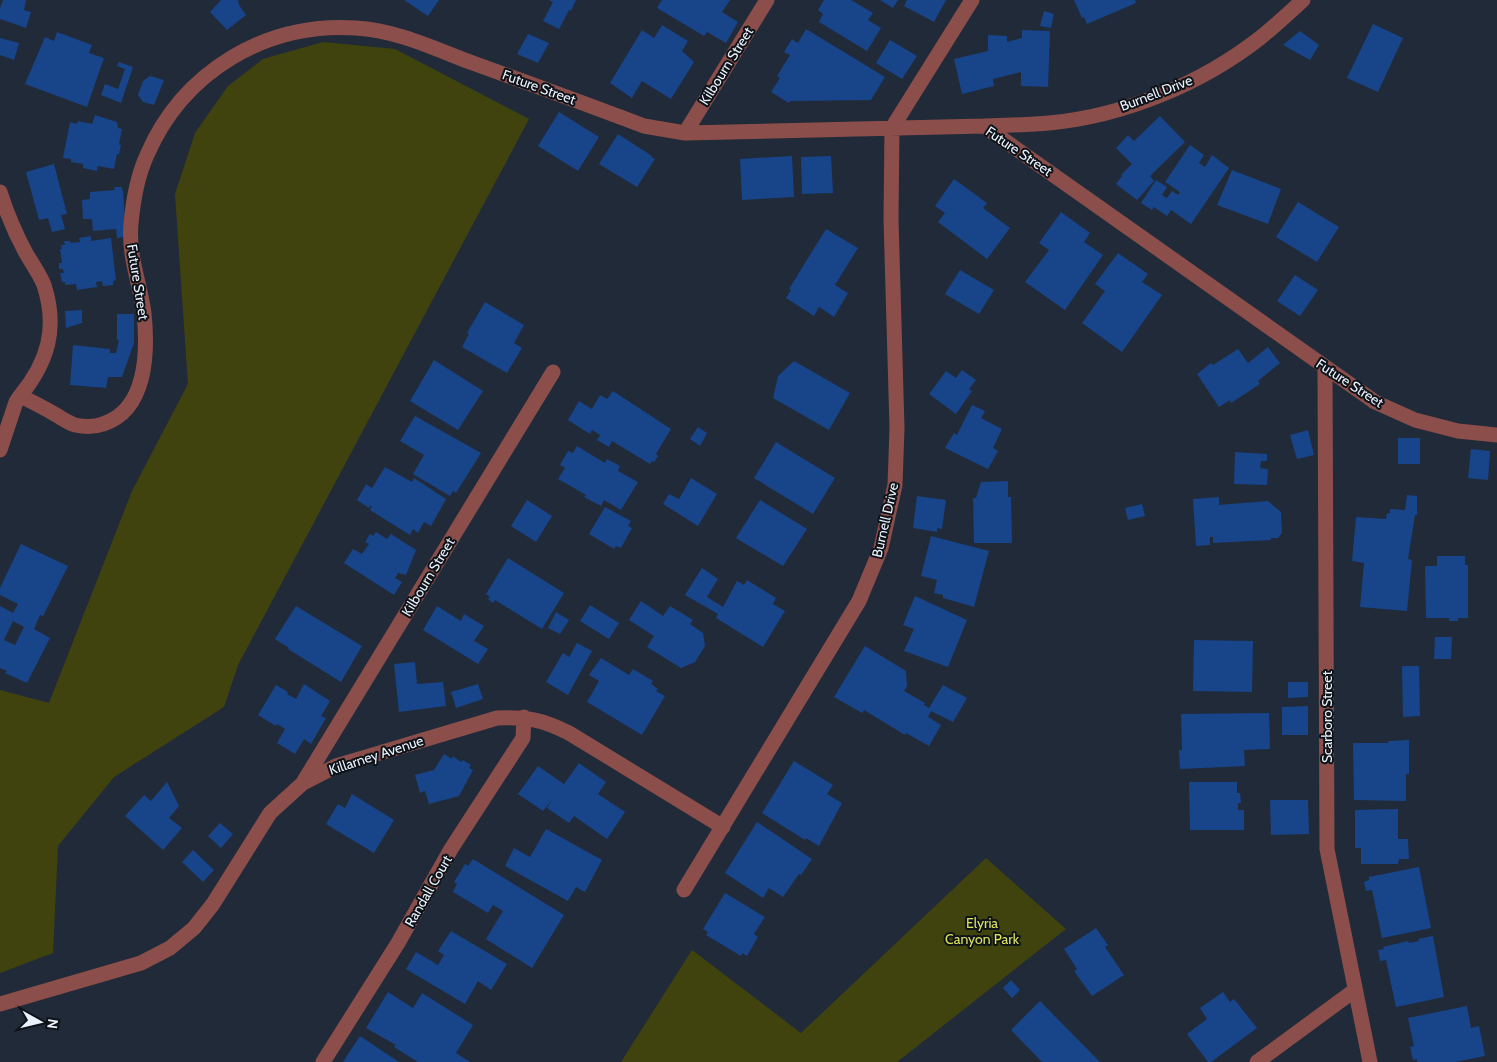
<svg xmlns="http://www.w3.org/2000/svg" width="1497" height="1062" font-family="Cabin,sans-serif">
<rect width="100%" height="100%" fill="#212a39"/>
<path fill="#41430e" d="M323,42L395,49L529,119L238,665L224,707L114,777L58,846L53,953L0,973V690L49,703L132,491L188,384L175,194L195,133L228,86L263,59Z
M986,858L1066,929L897,1062H621L692,950L801,1033Z"/>
<path fill="#184489" fill-rule="evenodd" d="M3,0H26L24,10L31,12L26,28L0,19V8Z
M221,0H238L239,5L246,15L227,30L210,12Z
M404,0H439L428,16Z
M549,0H576L571,11L569,10L559,29L543,21L553,2Z
M662,0H730L722,12L738,22L726,43L707,32L704,36L657,8Z
M824,0H851L873,13L868,20L881,28L867,51L819,22L823,14L818,10Z
M880,0H898L893,8Z
M907,0H946L934,22L904,6Z
M1074,0H1135L1136,3L1087,24L1084,17L1082,18Z
M1044,11L1054,14L1051,28L1040,26Z
M1373,24L1403,38L1378,92L1347,78Z
M662,25L688,41L682,51L694,62L671,99L642,81L632,98L610,83L642,30L654,38Z
M806,29L885,77L871,100L790,101L789,103L771,92L780,78L777,76L790,55L784,52L792,39L798,43Z
M1022,30L1050,31L1048,87L1021,86V72L993,79L994,86L962,94L954,59L988,51V35L1007,36V42L1022,38Z
M1300,31L1319,45L1310,60L1283,45Z
M57,32L92,45L89,53L104,58L87,107L25,84L45,37L54,41Z
M528,34L549,43L538,63L517,54Z
M0,38L19,43L14,60L0,55Z
M890,40L917,56L902,79L876,63Z
M119,62L133,67L121,103L101,95L105,84L118,89L125,69L117,66Z
M150,76L164,80L154,105L143,102L138,95L143,81Z
M559,112L599,137L578,171L538,146Z
M95,115L117,122L118,128L122,129L119,144L121,145L119,154H117L114,169L98,166L97,171L83,168V164L71,162V159L63,158L70,122L77,124L78,121L92,124Z
M1160,116L1185,142L1150,176L1154,181L1137,200L1116,184L1122,176L1121,175L1132,164L1116,148L1128,135L1134,141Z
M618,134L652,156L651,157L655,159L637,187L599,164Z
M1190,145L1204,155L1199,163L1205,167L1212,155L1229,168L1191,224L1171,210L1167,216L1154,207L1152,210L1141,203L1156,180L1167,187L1162,195L1167,198L1172,191L1178,195L1180,192L1165,182Z
M792,156L794,197L742,200L740,159Z
M831,156L833,193L802,194L801,157Z
M54,164L67,214L61,215L65,229L52,232L48,218L39,220L26,172Z
M1232,170L1281,189L1268,224L1217,205Z
M954,179L987,203L983,208L1010,228L987,259L938,222L945,213L935,206Z
M114,187H122V190H123L126,237L117,238L116,229L93,231L92,219H83L82,200L90,199V192L115,190Z
M1298,202L1339,227L1317,262L1276,237Z
M1061,212L1090,233L1084,242L1103,255L1065,310L1025,282L1049,250L1039,243Z
M826,229L858,248L835,285L848,293L834,317L819,307L814,316L786,298L791,290L789,289Z
M91,236V241L111,238L116,280L113,281V285L103,286L102,281L96,282L97,287L77,290L76,284L65,285V282H62L60,273H64L63,269H59V263H62L60,249H62L61,245H65L64,241H70V243L80,242L79,238Z
M1118,253L1148,274L1142,282L1162,295L1122,352L1082,323L1105,291L1095,284Z
M960,270L994,290L979,314L945,294Z
M1295,275L1318,290L1300,316L1277,301Z
M485,302L524,325L514,343L522,348L507,373L462,347L469,334L467,333Z
M82,310V323L66,328L65,311Z
M117,314H134V343L122,377H108L106,388L70,385L73,345L110,349V353H116L119,340H117Z
M1268,347L1280,363L1258,381L1260,384L1231,403L1230,400L1219,407L1197,374L1211,363L1213,365L1238,349L1248,363Z
M434,360L483,391L458,430L410,401Z
M794,361L850,393L829,430L773,398L778,376Z
M962,370L976,380L969,389L972,391L956,414L929,394L946,371L956,378Z
M613,391L671,429L656,454L658,456L654,462L652,461L650,464L612,441L609,447L597,440L600,435L592,430L590,434L568,420L579,401L592,409L600,395L607,399Z
M972,405L985,411L981,418L1002,429L993,448L998,451L988,469L945,448L954,433L957,435Z
M415,416L481,453L456,493L453,491L450,496L413,474L424,455L400,441Z
M698,427L707,433L700,446L690,439Z
M1308,430L1314,455L1297,459L1290,435Z
M1398,438H1420V464H1398Z
M776,442L835,478L813,514L754,478Z
M577,446L605,463L607,459L620,466L618,471L638,482L621,510L604,500L601,506L584,497L586,495L558,479L565,468L560,465L568,451L573,453Z
M1471,449L1490,451L1488,480L1468,478Z
M1235,452L1267,454V461H1261L1260,468L1268,469L1267,485L1234,484Z
M385,467L412,482L414,478L446,499L431,526L424,522L418,533L413,529L410,535L370,510L372,506H370L369,508L357,500L366,484L372,488Z
M691,478L717,494L698,526L663,504L669,494L679,499Z
M1008,481V497H1011L1012,543H974L973,498H976L981,482Z
M1407,495L1417,496V515H1415L1408,559L1412,560L1407,611L1360,607L1364,563L1352,561L1356,517L1386,519L1387,513L1390,514V509L1405,510Z
M917,496L946,500L942,529L937,528V532L913,528Z
M1219,497V505L1268,501L1281,512L1282,533L1278,538H1271V540L1213,543V537H1210V545L1196,546L1193,499Z
M527,500L552,516L536,542L511,526Z
M760,500L807,529L783,566L736,538Z
M1142,504L1145,516L1128,520L1125,508Z
M605,507L631,521L628,526L632,528L621,548L616,546L614,549L589,534Z
M376,532L387,539L391,534L416,550L406,575L398,573L395,578L402,582L394,595L344,563L353,549L362,554L369,544L365,542L370,534L373,536Z
M931,536L989,551L974,607L943,598V595L934,593L937,580L921,576Z
M21,544L68,566L43,616L40,615L34,629L50,638L27,683L5,673L7,671L0,668V606L13,613L18,604L0,595V588ZM13,621L24,627L15,645L4,640Z
M1437,556H1465V565H1468V618H1458V621H1449V618H1426L1425,566H1437Z
M508,558L564,593L542,629L495,600L493,603L488,599L490,597L486,594Z
M702,568L718,579L707,597L723,607L737,581L744,585L747,580L776,598L773,604L785,611L763,647L716,618L718,614L685,595Z
M915,596L967,620L948,667L904,651L914,629L903,625Z
M641,601L663,616L670,606L693,620L690,624L703,633L705,646L695,662L681,668L647,647L654,636L629,620Z
M590,605L619,623L609,639L580,621Z
M296,606L362,646L341,682L288,649L289,648L275,639Z
M437,606L461,621L464,614L484,626L474,641L488,649L478,664L423,630Z
M556,612L569,620L560,634L548,628Z
M1435,637H1452L1451,659H1434Z
M1194,640L1253,641L1252,692L1193,691Z
M577,643L592,651L568,695L546,682L563,653L569,657Z
M865,646L906,671L907,686L904,691L925,703L924,705L929,708L943,685L967,698L953,722L931,711L928,717L941,725L929,746L906,733L905,735L864,710L862,713L834,697Z
M601,658L629,675L633,669L653,681L651,684L658,689L656,691L665,696L642,735L587,702L599,681L589,675Z
M415,662L417,684L443,682L446,706L399,712L394,664Z
M1402,666H1419L1420,716L1403,717Z
M1288,682H1308V697L1288,698Z
M304,684L330,701L321,716L326,718L311,744L304,739L295,754L277,743L285,729L277,724L276,726L258,715L276,685L288,692L287,694L296,699Z
M478,684L483,699L456,708L451,692Z
M1308,706V735H1282V707Z
M1269,713L1270,749L1244,750L1245,766L1180,769L1179,750H1182L1181,714Z
M1409,740V774H1406V801L1354,800L1353,743H1389L1388,741Z
M444,754L452,759L453,756L461,762L463,760L471,765L469,768L473,770L459,796L429,804L425,791L420,793L415,775L434,770Z
M794,761L833,785L827,794L842,803L819,846L806,838L805,840L762,813Z
M579,763L606,782L598,794L625,812L607,839L574,816L569,823L547,808L552,800L543,811L518,794L538,766L564,784Z
M167,782L179,806L169,818L182,828L163,850L125,816L144,795L151,801Z
M1189,782H1237V793H1240L1241,803H1238V810H1244V830H1190Z
M352,794L394,820L374,853L326,824L338,804L345,808Z
M1270,800H1308L1309,834L1271,835Z
M1398,809V839H1408L1409,859H1399L1398,864H1361V848H1355V810Z
M757,822L812,859L801,875L799,874L783,897L769,888L763,898L725,873Z
M220,823L233,834L221,848L208,836Z
M546,829L602,860L585,892L576,887L568,901L505,866L514,848L530,857Z
M193,850L214,870L203,882L182,862Z
M473,859L564,915L532,968L486,939L503,911L493,905L488,913L453,892L457,884L454,882L465,864L468,866Z
M1419,867L1431,928L1382,938L1372,890L1366,891L1364,882L1369,880V877Z
M725,893L765,917L754,934L758,937L747,956L742,953L741,956L706,935L708,932L703,929Z
M1096,928L1108,945L1105,947L1124,975L1092,996L1074,971L1077,969L1064,949Z
M451,931L507,964L491,990L478,981L465,1004L406,969L416,952L438,965L444,955L438,951Z
M1433,936L1444,997L1396,1007L1386,960L1380,961L1378,950L1384,949L1383,947L1408,941L1409,943L1419,941L1418,939Z
M1011,980L1020,990L1012,998L1003,988Z
M388,992L413,1008L422,993L473,1025L456,1053L470,1062H418L394,1047L396,1045L366,1028Z
M1223,992L1230,1002L1234,999L1257,1028L1211,1062H1208L1187,1034L1207,1019L1200,1008Z
M1040,1001L1100,1062H1042L1011,1030Z
M1467,1006L1471,1028L1479,1026L1485,1056L1455,1062H1417V1059L1413,1060L1410,1047L1414,1046L1408,1018Z
M360,1036L399,1062H343Z"/>
<g fill="none" stroke-linecap="round" stroke-linejoin="round">
<path stroke="#8b4e4a" stroke-width="15" d="M984,126C1006,125 1028,125 1049,123C1124,116 1201,84 1260,38C1275,26 1289,13 1303,0
M892,128L972,0
M685,133L767,0
M0,192C7,214 16,235 27,255C33,265 40,275 44,285C58,328 48,362 20,396C33,402 46,409 58,416C63,419 69,423 75,425C84,427 95,427 103,424C147,410 148,352 144,313C140,283 128,256 131,224C133,201 137,177 147,155C183,72 265,22 356,28C395,30 433,48 470,62C528,83 586,104 644,126L685,133L984,126L1375,402L1415,420L1458,431L1497,435
M1325,368L1327,849L1370,1062
M0,450L16,402L20,396
M304,781L553,372
M684,890L859,601L881,548L895,485L897,428L891,219L892,128
M0,1004L141,963L170,948L194,928L213,904L270,813L303,783L336,766L497,718C527,717 541,719 569,733L723,827
M323,1062L398,943L451,849L523,738L524,717
M1257,1062L1355,990"/>
</g>
<g text-anchor="middle" dominant-baseline="central" stroke-width="4" stroke-linejoin="round" paint-order="stroke">
<g font-size="14" fill="#eaf1fb" stroke="#0e1319">
<text transform="translate(726 66) rotate(-58)">Kilbourn Street</text>
<text transform="translate(539 87) rotate(20)">Future Street</text>
<text transform="translate(1156 93) rotate(-21)">Burnell Drive</text>
<text transform="translate(1019 151) rotate(34)">Future Street</text>
<text transform="translate(138 282) rotate(81)">Future Street</text>
<text transform="translate(1350 383) rotate(33)">Future Street</text>
<text transform="translate(885 520) rotate(-77)">Burnell Drive</text>
<text transform="translate(428 577) rotate(-59)">Kilbourn Street</text>
<text transform="translate(1327 717) rotate(-90)">Scarboro Street</text>
<text transform="translate(376 755) rotate(-18)">Killarney Avenue</text>
<text transform="translate(428 891) rotate(-60)">Randall Court</text>
</g>
<g font-size="14" fill="#dde35d" stroke="#0e1319">
<text x="982" y="923">Elyria<tspan x="982" dy="16">Canyon Park</tspan></text>
</g>
</g>
<g transform="translate(40 1022) rotate(98)" stroke="#0e1319" stroke-width="4" paint-order="stroke">
<path d="M0-4L9 19L0 12L-9 19Z" fill="#eaf1fb"/>
<text y="-8" font-size="14" font-weight="bold" text-anchor="middle" fill="#eaf1fb">N</text>
</g>
</svg>
